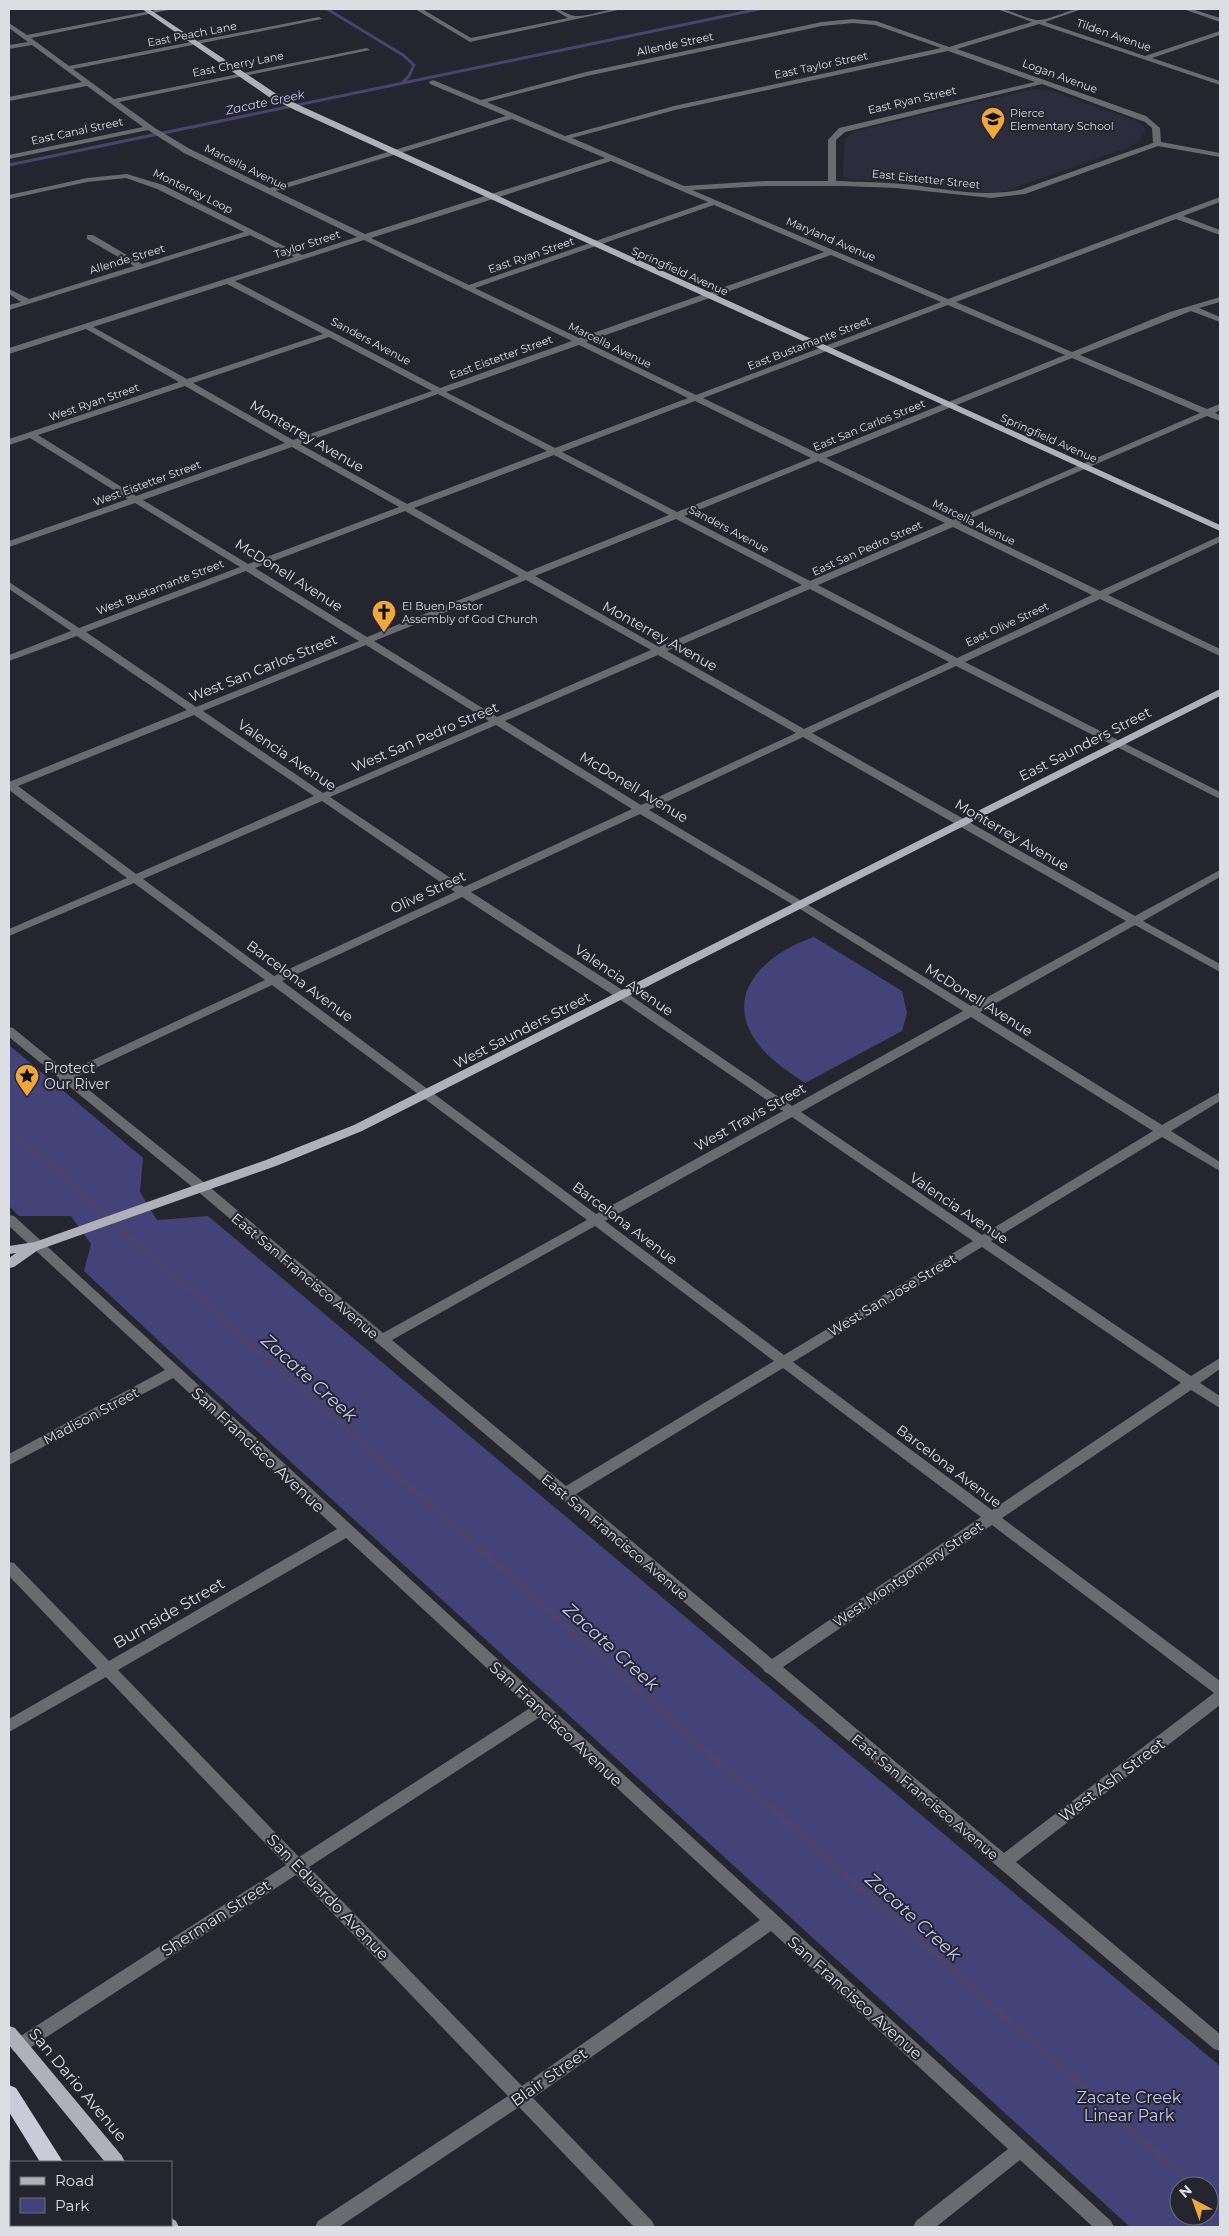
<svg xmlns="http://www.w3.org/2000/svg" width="1229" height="2236" font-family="Montserrat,sans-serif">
<rect width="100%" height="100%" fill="#24252e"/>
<path fill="#2c2d3c" d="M1034,89L1049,90L1134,120L1144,126L1145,132L1139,141L1127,148L1005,191L990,193L908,183L850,179L843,176L845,139L855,131Z"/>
<path fill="#43437a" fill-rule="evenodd" d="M814,937L902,991L907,1013L902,1031L805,1083C790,1073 775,1063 763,1050C717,998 763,954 814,937Z
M9,1045L143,1158L140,1192L157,1220L208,1216L1220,2066V2227H1130L189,1369L84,1271L91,1244L71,1216H19L9,1206ZM1179,2186H1209V2216H1179Z"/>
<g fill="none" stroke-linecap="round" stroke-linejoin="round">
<path stroke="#4c436c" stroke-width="3" d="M327,9L403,55L414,65L409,76L402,83
M9,165L759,9"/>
<path stroke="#4c436c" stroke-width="5" d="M9,1129L372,1452"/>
<path stroke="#4c436c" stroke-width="6" d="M370,1451L1195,2186
M1209,2199L1220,2209"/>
<path fill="#6a6b70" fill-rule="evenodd" d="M161,9H173L31,38L69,66L319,17L322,19L73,69L114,99L367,48L370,50L119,102L155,128L190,149L270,188L506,116L430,84L429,82L433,80L481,100L586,72L822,22L853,19L876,21L949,47L1032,22L997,9C1011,9 1027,20 1039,20C1054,19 1067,9 1082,9L1045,22L1145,56L1220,31V35L1152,58L1220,81V85L1039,24L957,49L1146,116L1160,128L1161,142L1220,153V157L1158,146L1025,194L991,198L896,188L843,186H765L692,190L948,299L1220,197V202L1183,216L1220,230V235L1176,219L956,302L1072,352L1170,312L1220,297V302L1199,308L1220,317V322L1191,311L1080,355L1207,409L1220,404V410L1215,413L1220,415V421L1207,416L960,523L1100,591L1220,536V542L1108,595L1220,649V656L1100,599L965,662L1220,792V799L956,666L812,733L1135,916L1220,870V877L1143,921L1220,964V972L1135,925L980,1012L1162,1125L1220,1092V1101L1171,1131L1220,1162V1171L1162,1137L991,1241L1191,1376L1220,1358V1369L1200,1383L1220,1396V1408L1191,1390L1002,1518L1220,1681V1705L1016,1862L1220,2034V2051L1214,2049L769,1674L765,1672L762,1668L196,1190L64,1082L60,1081L58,1077L9,1037V1027L13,1028L67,1072L265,980L134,883L9,936V929L127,878L9,790V782L187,710L77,636L9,661V655L71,631L9,589V582L79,628L240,567L135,503L9,547V541L128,499L30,438L9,445V439L179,382L86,329L9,354V348L294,257L250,235L9,310V305L21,302L9,294V289L29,299L134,266L87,239V235H93L142,264L244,232L157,189L126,178L87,182L9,199V195L87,178L127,174L163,185L302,255L357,237L184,153L148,130L9,159V155L143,127L87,86L9,101V97L82,82L32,45L9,49V45L28,42L9,28V23L27,35ZM853,23L875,25L941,48L674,106L565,136L487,102L587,76L822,26ZM948,51L1035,82L839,128L828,140V181H765L684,186L572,138L675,110ZM1042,84L1145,122L1152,128L1153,143L1020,190C984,197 949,190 913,185C887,182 861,182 836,181V140L845,132ZM512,119L605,158L365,234L276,191ZM611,161L708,202L469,285L371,238ZM714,205L824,252L579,338L475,288ZM364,240L572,341L440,388L235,281ZM831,255L941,302L696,395L586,342ZM227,284L323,334L187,379L93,327ZM948,305L1065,355L819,454L703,398ZM329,337L432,391L293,440L193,383ZM579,345L688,398L555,448L446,392ZM1072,358L1200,413L953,520L826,458ZM185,386L285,443L136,496L38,435ZM438,394L547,451L407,504L300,444ZM695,401L811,458L677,512L562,452ZM292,447L399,507L248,564L143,500ZM554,455L669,515L527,572L414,508ZM818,461L945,523L810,581L684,516ZM405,511L519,576L367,637L255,568ZM676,519L802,585L659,647L535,576ZM953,527L1092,595L957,658L818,585ZM246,571L359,641L196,707L86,632ZM526,580L651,650L497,717L374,641ZM810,589L949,662L804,729L667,651ZM366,645L489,721L323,793L203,711ZM658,655L796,733L641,805L505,721ZM194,715L314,796L136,874L18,786ZM496,725L632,809L464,887L330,797ZM803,737L1126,921L971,1006L805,903L649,810ZM322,801L455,892L274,976L143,879ZM640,814L797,907L963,1011L792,1106L627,993L471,892ZM462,897L619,999L783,1111L596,1214L282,981ZM272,985L587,1220L383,1333L206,1184L74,1078ZM971,1017L1153,1131L982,1235L801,1112ZM792,1117L973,1241L784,1355L605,1221ZM595,1226L774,1361L566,1486L392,1340ZM982,1247L1181,1383L992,1510L793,1362ZM783,1368L981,1517L772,1659L576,1494ZM992,1525L1214,1693L1004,1853L783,1667Z
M415,9H422L471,38L568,18L553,9C563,9 567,15 575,16C588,17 607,8 623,9L470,42Z
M1183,9H1192L1220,18V22Z
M9,1215L14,1216L1111,2221L1114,2227H1093L1020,2160L936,2227H913L916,2221L1008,2149L771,1931L533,2098L652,2221L655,2227H634L519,2107L339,2227H315L318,2221L508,2096L296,1875L25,2051L19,2053L13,2051L10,2046L13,2041L286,1865L106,1677L9,1732V1719L97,1668L9,1576V1562L14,1563L109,1661L337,1529L173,1378L9,1465V1454L165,1370L9,1226ZM346,1538L530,1708L299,1857L118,1670ZM540,1717L760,1920L522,2086L309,1867Z"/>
<path fill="#afb0ba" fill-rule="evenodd" d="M142,9H149L275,93L301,106L1220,525V531L295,110L269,97Z
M1220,689V696L362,1131L276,1166L38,1250L14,1267L9,1268V1258L16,1253L9,1254V1246L35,1242L266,1160L354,1125Z
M9,2026L15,2028L122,2156L125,2162H105L9,2045Z
M171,2218L176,2221L179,2227H160L159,2225H171Z"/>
<path fill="#cacbd8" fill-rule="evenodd" d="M9,2085L16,2088L63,2162H40L9,2112Z
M9,2215L11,2216V2225H20L21,2227H9Z
M81,2225H104L105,2227H82Z"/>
</g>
<defs>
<symbol id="school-pin" viewBox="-11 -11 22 30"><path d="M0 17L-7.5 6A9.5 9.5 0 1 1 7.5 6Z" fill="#efa73e" stroke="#24252e"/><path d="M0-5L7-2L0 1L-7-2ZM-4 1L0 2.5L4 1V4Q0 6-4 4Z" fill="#111"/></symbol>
<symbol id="church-pin" viewBox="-11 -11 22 30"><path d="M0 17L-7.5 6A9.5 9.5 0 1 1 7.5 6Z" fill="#efa73e" stroke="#24252e"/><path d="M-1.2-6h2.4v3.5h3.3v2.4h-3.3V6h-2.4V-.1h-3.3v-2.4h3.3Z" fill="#111"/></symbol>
<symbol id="sight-pin" viewBox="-11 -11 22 30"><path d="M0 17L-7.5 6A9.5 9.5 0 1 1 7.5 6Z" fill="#efa73e" stroke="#24252e"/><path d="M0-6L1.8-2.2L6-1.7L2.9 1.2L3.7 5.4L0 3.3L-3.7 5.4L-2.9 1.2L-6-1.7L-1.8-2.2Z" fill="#111"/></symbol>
</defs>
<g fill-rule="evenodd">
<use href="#school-pin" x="979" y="105" width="28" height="38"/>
<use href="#church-pin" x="370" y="598" width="28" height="38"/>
<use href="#sight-pin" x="13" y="1062" width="28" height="38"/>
</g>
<g text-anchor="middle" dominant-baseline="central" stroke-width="4" stroke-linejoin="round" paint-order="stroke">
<g font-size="11" fill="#dddee4" stroke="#24252e">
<text transform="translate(192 34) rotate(-11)">East Peach Lane</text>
<text transform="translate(1114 35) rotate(19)">Tilden Avenue</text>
<text transform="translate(675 44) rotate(-12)">Allende Street</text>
<text transform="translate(238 64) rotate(-11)">East Cherry Lane</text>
<text transform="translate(821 65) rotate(-12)">East Taylor Street</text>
<text transform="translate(1060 76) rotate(20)">Logan Avenue</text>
<text transform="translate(912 100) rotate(-13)">East Ryan Street</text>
<text transform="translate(77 131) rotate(-12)">East Canal Street</text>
<text transform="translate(246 167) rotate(26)">Marcella Avenue</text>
<text transform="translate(926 179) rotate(6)">East Eistetter Street</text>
<text transform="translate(193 191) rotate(26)">Monterrey Loop</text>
<text transform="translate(831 239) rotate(23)">Maryland Avenue</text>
<text transform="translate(307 244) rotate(-18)">Taylor Street</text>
<text transform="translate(531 255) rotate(-19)">East Ryan Street</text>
<text transform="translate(127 259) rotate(-17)">Allende Street</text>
<text transform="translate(680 271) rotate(24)">Springfield Avenue</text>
<text transform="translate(371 341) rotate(28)">Sanders Avenue</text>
<text transform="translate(809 343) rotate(-21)">East Bustamante Street</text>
<text transform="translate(610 345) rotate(26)">Marcella Avenue</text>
<text transform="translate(501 357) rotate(-20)">East Eistetter Street</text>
<text transform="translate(94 402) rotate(-19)">West Ryan Street</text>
<text transform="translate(869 425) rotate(-22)">East San Carlos Street</text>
<text transform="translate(1049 438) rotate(24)">Springfield Avenue</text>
<text transform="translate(147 483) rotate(-20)">West Eistetter Street</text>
<text transform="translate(974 522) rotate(26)">Marcella Avenue</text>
<text transform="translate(729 529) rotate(28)">Sanders Avenue</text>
<text transform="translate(867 548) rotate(-24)">East San Pedro Street</text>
<text transform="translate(160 587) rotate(-21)">West Bustamante Street</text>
<text transform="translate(1007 624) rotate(-25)">East Olive Street</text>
</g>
<g font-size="11" fill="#dddee4" stroke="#24252e" text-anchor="start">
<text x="1010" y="113">Pierce<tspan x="1010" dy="13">Elementary School</tspan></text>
<text x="402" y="606">El Buen Pastor<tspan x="402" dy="13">Assembly of God Church</tspan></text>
</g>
<g font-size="12" font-style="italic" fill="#c4c7f4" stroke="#24252e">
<text transform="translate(265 102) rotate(-12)">Zacate Creek</text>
</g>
<g font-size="14" fill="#dddee4" stroke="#24252e">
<text transform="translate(307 436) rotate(30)">Monterrey Avenue</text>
<text transform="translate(289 575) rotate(32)">McDonell Avenue</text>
<text transform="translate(660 636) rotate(29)">Monterrey Avenue</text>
<text transform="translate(263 668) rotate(-22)">West San Carlos Street</text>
<text transform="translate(425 737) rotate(-23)">West San Pedro Street</text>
<text transform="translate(1085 744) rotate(-27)">East Saunders Street</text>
<text transform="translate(287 755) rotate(34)">Valencia Avenue</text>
<text transform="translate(634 787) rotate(31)">McDonell Avenue</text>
<text transform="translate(1012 835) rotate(30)">Monterrey Avenue</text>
<text transform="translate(428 892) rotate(-25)">Olive Street</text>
<text transform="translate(624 980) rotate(34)">Valencia Avenue</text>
<text transform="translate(300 981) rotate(36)">Barcelona Avenue</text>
<text transform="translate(979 1000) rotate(32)">McDonell Avenue</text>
<text transform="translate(522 1030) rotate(-27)">West Saunders Street</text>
<text transform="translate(750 1117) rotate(-29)">West Travis Street</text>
<text transform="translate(959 1208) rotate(34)">Valencia Avenue</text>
<text transform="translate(625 1223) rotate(37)">Barcelona Avenue</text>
<text transform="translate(305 1276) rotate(40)">East San Francisco Avenue</text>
<text transform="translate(892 1295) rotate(-31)">West San Jose Street</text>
<text transform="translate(91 1416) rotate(-28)">Madison Street</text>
<text transform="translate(949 1466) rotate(37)">Barcelona Avenue</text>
<text transform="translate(615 1537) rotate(40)">East San Francisco Avenue</text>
<text transform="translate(908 1574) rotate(-34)">West Montgomery Street</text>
<text transform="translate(925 1797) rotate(40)">East San Francisco Avenue</text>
</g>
<g font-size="14" fill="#dddee4" stroke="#24252e" text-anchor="start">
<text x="44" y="1068">Protect<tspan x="44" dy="16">Our River</tspan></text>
</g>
<g font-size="16" fill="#dddee4" stroke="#24252e">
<text transform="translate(258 1450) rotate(43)">San Francisco Avenue</text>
<text transform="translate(169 1613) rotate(-30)">Burnside Street</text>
<text transform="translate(556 1724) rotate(43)">San Francisco Avenue</text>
<text transform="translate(1112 1780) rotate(-37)">West Ash Street</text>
<text transform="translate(328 1897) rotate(46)">San Eduardo Avenue</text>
<text transform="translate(216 1918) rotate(-33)">Sherman Street</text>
<text transform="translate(855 1998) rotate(42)">San Francisco Avenue</text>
<text transform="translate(549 2077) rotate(-35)">Blair Street</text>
<text transform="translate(78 2085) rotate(50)">San Dario Avenue</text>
</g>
<g font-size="16" fill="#c3c6f2" stroke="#24252e">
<text x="1129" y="2097">Zacate Creek<tspan x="1129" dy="18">Linear Park</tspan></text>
</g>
<g font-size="18" font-style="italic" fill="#c4c7f4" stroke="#24252e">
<text transform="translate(309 1378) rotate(42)">Zacate Creek</text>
<text transform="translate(611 1647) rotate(42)">Zacate Creek</text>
<text transform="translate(913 1917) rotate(42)">Zacate Creek</text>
</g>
</g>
<rect width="1229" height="2236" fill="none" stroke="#dddee4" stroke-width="20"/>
<rect x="10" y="2161" width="162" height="65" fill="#24252e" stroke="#6e6f77"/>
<rect x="20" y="2177" width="25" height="8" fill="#afb0ba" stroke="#6e6f77"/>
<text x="55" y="2186" font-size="15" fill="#dddee4">Road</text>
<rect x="20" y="2198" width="25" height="15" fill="#43437a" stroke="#6e6f77"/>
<text x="55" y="2211" font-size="15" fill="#dddee4">Park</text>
<g transform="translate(1194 2201) rotate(319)"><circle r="24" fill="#24252e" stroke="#6e6f77"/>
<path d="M0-4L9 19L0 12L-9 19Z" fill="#efa73e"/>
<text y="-8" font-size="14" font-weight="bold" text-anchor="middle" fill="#dddee4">N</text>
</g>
</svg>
